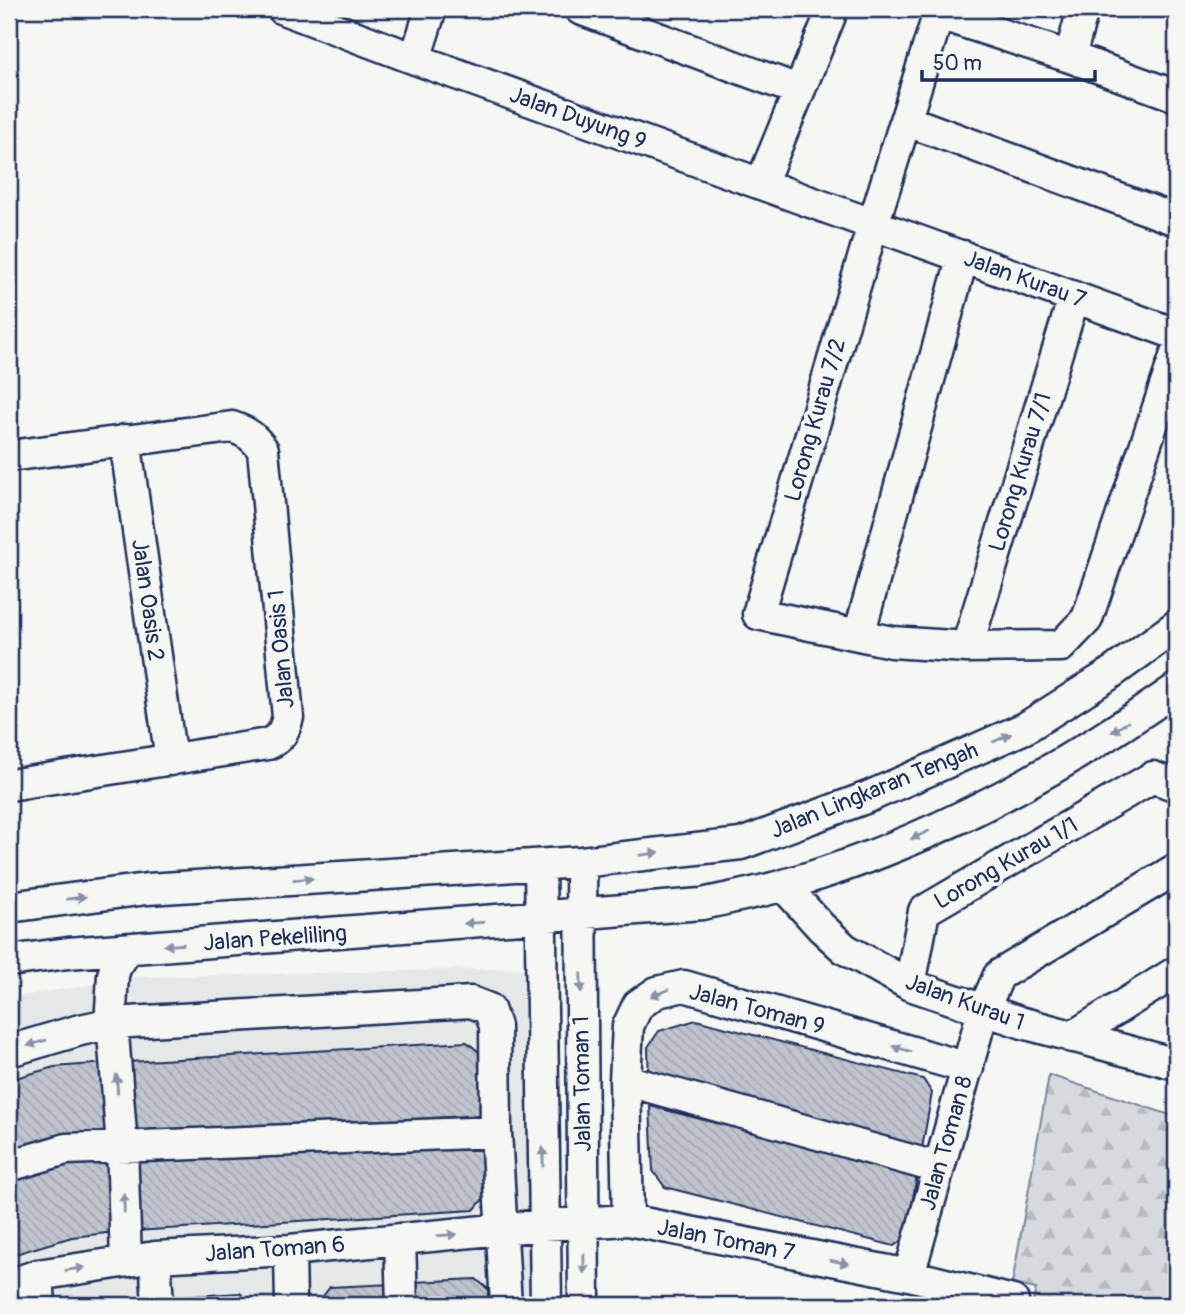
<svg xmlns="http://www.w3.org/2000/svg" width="1185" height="1314" font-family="Pangolin,sans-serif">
<defs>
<pattern id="forest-firs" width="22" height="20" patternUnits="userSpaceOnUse" patternTransform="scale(1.75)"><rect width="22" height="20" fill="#d6d9dd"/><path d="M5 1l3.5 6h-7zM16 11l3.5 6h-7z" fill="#b7bbc0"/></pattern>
<pattern id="building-back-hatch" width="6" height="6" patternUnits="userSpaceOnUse" patternTransform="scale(1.75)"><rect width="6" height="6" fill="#c0c4cd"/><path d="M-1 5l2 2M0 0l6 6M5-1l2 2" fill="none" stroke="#a4a9b2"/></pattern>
</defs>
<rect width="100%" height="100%" fill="#f6f6f2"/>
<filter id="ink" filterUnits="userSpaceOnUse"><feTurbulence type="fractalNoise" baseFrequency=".0143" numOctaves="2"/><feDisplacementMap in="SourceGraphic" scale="14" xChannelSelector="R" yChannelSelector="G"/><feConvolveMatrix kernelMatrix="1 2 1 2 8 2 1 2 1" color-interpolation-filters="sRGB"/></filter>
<g filter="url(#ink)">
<path fill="#e6e7e7" d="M534,968L542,1305H9V998L138,977Z"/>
<path fill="url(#forest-firs)" stroke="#78849e" stroke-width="2" d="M1049,1075L1176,1117V1305H1032L1036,1289L1012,1284Z"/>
<path fill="url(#building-back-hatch)" stroke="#1b2f5e" stroke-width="2" d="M696,1020L923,1079L932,1093L921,1154L649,1085L648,1047L659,1031Z
M467,1042L479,1052L481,1115L132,1136L128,1062Z
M107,1063L111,1137L9,1157V1080L54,1067Z
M650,1106L917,1175L906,1238L894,1246L665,1187L653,1171Z
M482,1136L484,1198L474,1210L136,1231L131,1157Z
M110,1158L115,1232L72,1237L9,1256V1179L71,1160Z
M476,1279L488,1289V1305H415L414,1282Z
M393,1284L394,1305H320V1300L330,1287Z
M240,1293L251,1305H178L177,1297Z
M156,1298V1305H92L95,1302Z
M661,1300L690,1305H660Z"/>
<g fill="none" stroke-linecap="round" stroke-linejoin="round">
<defs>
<path id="minor" d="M283,9L415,59L1176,334
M580,9L798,90
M940,9L873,225L758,614L892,642L967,647L1061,646L1087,619L1176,354
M939,14L1070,57L1176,96
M1070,57L1083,9
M415,59L431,9
M905,120L1176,220
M761,184L830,16L827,9
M125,440L171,760
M9,456L232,427C247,432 254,437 263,450L288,717C284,732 281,738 268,744L9,785
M859,635L963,256
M967,647L1074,297
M581,862L584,1305
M540,865L546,1305
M784,886L821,927L845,949L910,985L1023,1023L1176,1064
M9,907L147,889L581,862L741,844L868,797L1025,728L1107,676L1176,626
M9,961L68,953L702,904C729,898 757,893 784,885C926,845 1057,773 1176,689
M910,985L924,911L1153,777L1176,786
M1072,1037L1176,972
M9,1051L80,1030L113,1023L471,1002L489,1009L495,1026L496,1132L506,1305
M625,1080L939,1168
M9,1166L66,1149L496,1132
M628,1220L625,1080L628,1026L638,1005L657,992L684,986L968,1068
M400,1239L402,1305
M290,1250L291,1305
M155,1257L158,1305
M126,1260L122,1146L111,1009L113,975L116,966L128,949
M38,1275L40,1305
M909,1275L983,1011L999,975L1176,869
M9,1285L38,1275L155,1257L290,1250L543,1225L628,1220L909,1275L1013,1301L1012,1305"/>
</defs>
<use href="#minor" stroke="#1b2f5e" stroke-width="35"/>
<use href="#minor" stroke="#f6f6f2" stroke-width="30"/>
</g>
<defs><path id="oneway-solid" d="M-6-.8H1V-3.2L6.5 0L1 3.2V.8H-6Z" transform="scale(1.75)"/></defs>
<g fill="#8892a8">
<use href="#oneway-solid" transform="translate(1120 727) rotate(148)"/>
<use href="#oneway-solid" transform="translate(1002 738) rotate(-24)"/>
<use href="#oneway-solid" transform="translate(920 835) rotate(156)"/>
<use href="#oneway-solid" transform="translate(649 854) rotate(-7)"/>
<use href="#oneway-solid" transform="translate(303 879) rotate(-3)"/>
<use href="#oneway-solid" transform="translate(76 898) rotate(-8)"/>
<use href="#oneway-solid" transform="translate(474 923) rotate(176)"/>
<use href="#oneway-solid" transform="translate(174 945) rotate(176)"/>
<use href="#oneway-solid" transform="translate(581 983) rotate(89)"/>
<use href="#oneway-solid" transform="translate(660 993) rotate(159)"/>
<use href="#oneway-solid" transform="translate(37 1043) rotate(163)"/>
<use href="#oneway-solid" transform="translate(902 1049) rotate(-164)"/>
<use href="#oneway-solid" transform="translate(117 1084) rotate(-94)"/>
<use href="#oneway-solid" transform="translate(543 1157) rotate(-90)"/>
<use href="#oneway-solid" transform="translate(124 1203) rotate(-92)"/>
<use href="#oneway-solid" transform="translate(447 1235) rotate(-5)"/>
<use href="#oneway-solid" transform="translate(839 1262) rotate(11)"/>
<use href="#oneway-solid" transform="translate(584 1264) rotate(89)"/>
<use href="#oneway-solid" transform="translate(75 1269) rotate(-9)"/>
</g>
</g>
<g text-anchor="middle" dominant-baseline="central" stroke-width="7" stroke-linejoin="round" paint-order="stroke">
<g font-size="23" fill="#1b2f5e" stroke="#f6f6f2">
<text transform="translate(578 118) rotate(20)">Jalan Duyung 9</text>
<text transform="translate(1025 279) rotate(20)">Jalan Kurau 7</text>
<text transform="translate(815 420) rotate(-74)">Lorong Kurau 7/2</text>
<text transform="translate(1020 472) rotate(-73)">Lorong Kurau 7/1</text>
<text transform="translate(148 600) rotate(82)">Jalan Oasis 2</text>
<text transform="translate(281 649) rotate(-95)">Jalan Oasis 1</text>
<text transform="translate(874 790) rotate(-22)">Jalan Lingkaran Tengah</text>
<text transform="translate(1006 863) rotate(-30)">Lorong Kurau 1/1</text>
<text transform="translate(275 938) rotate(-4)">Jalan Pekeliling</text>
<text transform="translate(965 1002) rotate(20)">Jalan Kurau 1</text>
<text transform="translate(757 1009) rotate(15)">Jalan Toman 9</text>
<text transform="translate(582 1084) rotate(-91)">Jalan Toman 1</text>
<text transform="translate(946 1143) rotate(-74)">Jalan Toman 8</text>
<text transform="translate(726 1240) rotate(11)">Jalan Toman 7</text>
<text transform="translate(275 1249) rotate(-4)">Jalan Toman 6</text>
</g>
</g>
<rect width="1185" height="1314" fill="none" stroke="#f6f6f2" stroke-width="35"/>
<rect x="18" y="18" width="1150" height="1279" fill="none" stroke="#1b2f5e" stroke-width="2.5" filter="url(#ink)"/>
<path d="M922 70v10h173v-10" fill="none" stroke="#1b2f5e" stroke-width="3.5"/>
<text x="933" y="70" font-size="21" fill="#1b2f5e" stroke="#f6f6f2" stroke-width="5" paint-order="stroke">50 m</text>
</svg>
